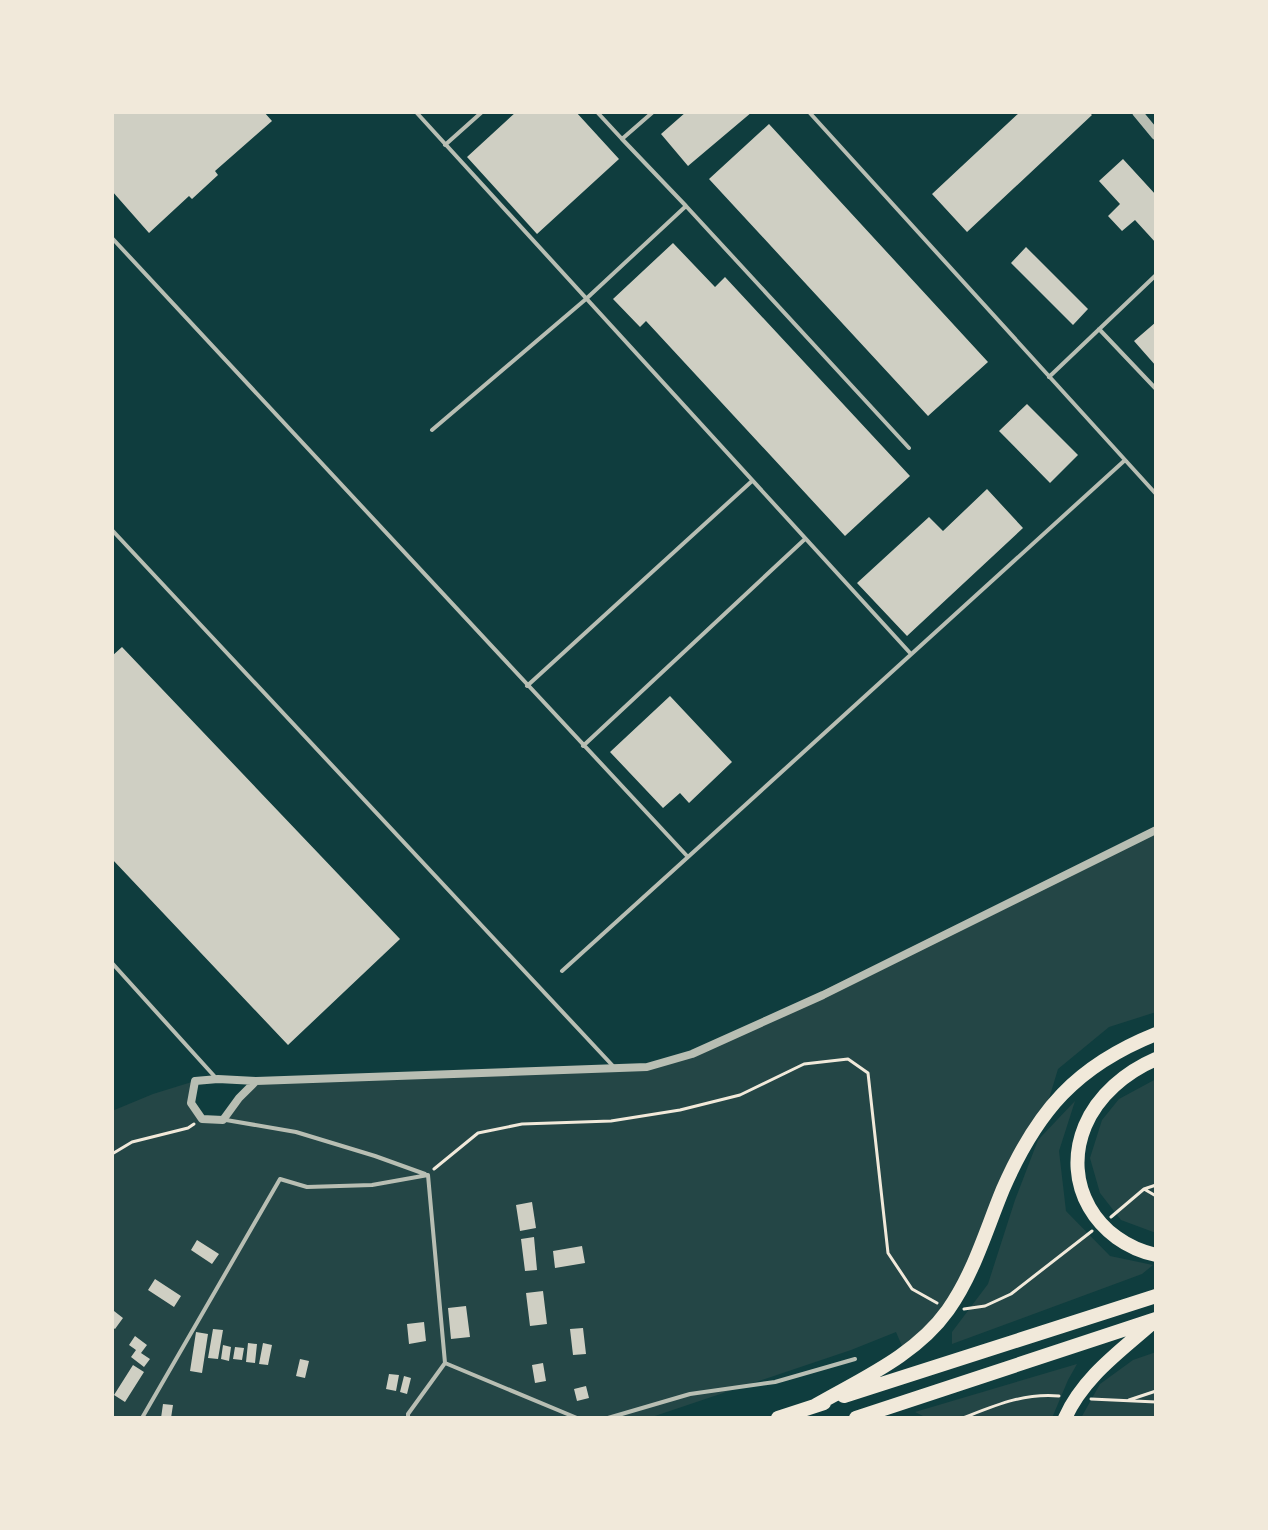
<svg xmlns="http://www.w3.org/2000/svg" width="1268" height="1530" font-family="'Source Sans 3',sans-serif">
<rect width="100%" height="100%" fill="#0f3d3e"/>
<path fill="#244646" d="M1156,830V1012L1109,1027L1058,1069L1045,1112L961,1289L905,1353L896,1332L851,1350L649,1418H112V1111L153,1094L195,1081L191,1103L202,1119L223,1120L256,1081L647,1067L692,1054Z
M1156,1079V1233L1121,1220L1100,1193L1090,1158L1102,1120L1119,1099Z
M1075,1101L1059,1151L1066,1211L1110,1256L1153,1265L1142,1274L952,1344V1332L988,1284L1015,1200L1038,1140Z
M1156,1352V1418H1081L1100,1384L1133,1360Z
M1077,1364L1068,1380L1052,1418H927L915,1412Z"/>
<path fill="#cfcfc3" d="M112,112H264L272,121L215,171L218,175L192,199L189,196L149,233L112,191Z
M516,112H576L619,159L537,234L467,157Z
M686,112H752L688,166L661,134Z
M1020,112H1089L1092,115L967,232L932,194Z
M769,124L988,362L928,416L709,179Z
M1123,159L1156,195V243L1135,220L1122,231L1108,216L1120,204L1099,181Z
M673,243L715,287L725,277L910,476L845,536L646,321L640,327L613,299Z
M1026,247L1088,309L1073,325L1011,263Z
M1156,322V366L1134,341Z
M1027,404L1078,455L1050,483L999,431Z
M987,489L1023,528L907,636L857,583L929,517L943,531Z
M122,647L400,939L288,1045L112,859V656Z
M670,696L732,762L689,803L680,793L663,808L610,752Z
M532,1202L536,1228L520,1231L516,1205Z
M534,1237L537,1270L525,1271L521,1239Z
M197,1240L219,1254L212,1264L191,1250Z
M582,1246L585,1263L555,1268L553,1251Z
M155,1279L181,1296L174,1307L148,1290Z
M543,1291L547,1324L530,1326L526,1293Z
M466,1306L470,1337L451,1339L448,1308Z
M114,1311L123,1318L115,1329L112,1327V1314Z
M424,1322L426,1341L409,1344L407,1324Z
M583,1328L586,1354L573,1355L570,1329Z
M213,1329L223,1330L218,1359L208,1358Z
M196,1332L208,1334L202,1373L190,1371Z
M135,1336L147,1345L141,1353L150,1359L144,1367L131,1357L136,1350L129,1345Z
M248,1343L257,1344L255,1363L246,1362Z
M263,1343L272,1345L268,1365L259,1364Z
M223,1345L231,1347L229,1361L221,1359Z
M235,1347L244,1348L242,1360L233,1359Z
M300,1359L309,1361L305,1378L296,1376Z
M543,1363L546,1381L535,1383L532,1365Z
M133,1365L144,1372L125,1402L114,1395Z
M389,1374L399,1375L396,1391L386,1389Z
M404,1376L411,1378L407,1394L400,1392Z
M586,1386L589,1398L577,1401L574,1389Z
M163,1404L173,1405L171,1418H161Z"/>
<g fill="none" stroke-linecap="round" stroke-linejoin="round">
<path stroke="#f1e9da" stroke-width="3" d="M112,1154L132,1142L188,1128L194,1124
M434,1169L478,1133L522,1124L611,1121L680,1110L740,1095L804,1064L848,1059L868,1073L888,1253L912,1289L937,1303
M1144,1189L1156,1196
M1111,1217L1144,1189L1156,1185
M964,1309L985,1306L1011,1294L1092,1231
M1091,1399L1156,1402
M1129,1400L1156,1391
M963,1418C996,1405 1023,1393 1059,1396"/>
<path stroke="#b8beb3" stroke-width="4" d="M416,112L911,654
M597,112L622,139L653,112
M809,112L1156,494
M445,145L482,112
M686,206L909,448
M112,238L688,857L1124,461
M1099,329L1156,389
M1049,377L1156,275
M432,430L586,299L686,206L622,139
M112,530L613,1066
M527,686L752,481
M583,746L805,539
M112,963L216,1078
M562,971L688,857
M226,1120L296,1132L375,1156L425,1174
M445,1363L577,1418
M142,1418L280,1179L307,1187L372,1185L428,1175
M408,1418V1414L445,1363L428,1175
M608,1418L690,1394L775,1382L855,1359"/>
<path stroke="#b8beb3" stroke-width="8" d="M218,1079L256,1081L239,1098L223,1120L202,1119L191,1103L195,1081Z
M256,1081L647,1067L692,1054L823,995L1156,830"/>
<path stroke="#b8beb3" stroke-width="10" d="M1137,112L1156,135"/>
<path stroke="#f1e9da" stroke-width="14" d="M1156,1059C1126,1072 1098,1095 1085,1126C1061,1184 1097,1242 1156,1255
M844,1396L1156,1296
M816,1405C863,1378 916,1355 948,1310C974,1273 986,1230 1003,1189C1037,1111 1076,1066 1156,1034
M778,1418L824,1403
M856,1418L1156,1319
M1065,1418C1083,1378 1118,1353 1150,1325"/>
</g>
<rect width="1268" height="1530" fill="none" stroke="#f1e9da" stroke-width="228"/>
</svg>
